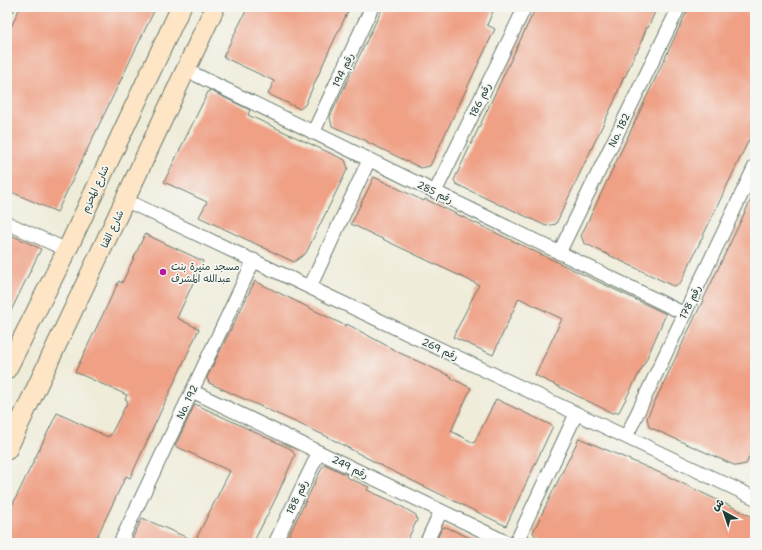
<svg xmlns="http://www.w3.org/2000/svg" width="762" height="550" font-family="'Shantell Sans','Playpen Sans Arabic',sans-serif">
<rect width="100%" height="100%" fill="#f6f6f2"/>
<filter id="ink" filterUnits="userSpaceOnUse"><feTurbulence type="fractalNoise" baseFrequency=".025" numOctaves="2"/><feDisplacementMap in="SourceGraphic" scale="8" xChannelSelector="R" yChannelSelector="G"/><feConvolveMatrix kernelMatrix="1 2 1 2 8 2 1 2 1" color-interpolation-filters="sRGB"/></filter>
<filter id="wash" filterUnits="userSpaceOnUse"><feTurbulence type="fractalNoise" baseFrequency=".012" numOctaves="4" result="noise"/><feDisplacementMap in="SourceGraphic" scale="16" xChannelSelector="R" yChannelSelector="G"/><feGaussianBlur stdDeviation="0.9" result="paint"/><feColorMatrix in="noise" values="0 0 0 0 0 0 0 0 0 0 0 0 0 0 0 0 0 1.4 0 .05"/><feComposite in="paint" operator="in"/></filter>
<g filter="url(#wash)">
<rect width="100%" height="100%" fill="#efecd9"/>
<g id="blocks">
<path fill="#efa085" d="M20,7H156L57,212L7,190V36Z
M248,7H350L328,53L305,105L300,109L268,94L274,81L223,57Z
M383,7H495L487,25L495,29L430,166L421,168L367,142V141L332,126L330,117Z
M536,7H657L648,28L647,27L637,52H636L625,77L624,76L614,102L597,137L556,224L546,226L502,205V206L456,184L454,180Z
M689,7H755V127L680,284L673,286L584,243L581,236Z
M209,90L250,110L248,115L345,160L348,168L306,253L294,262L199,217L207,202L164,182Z
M374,177L424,201L425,199L666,314L646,360L619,412L612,413L535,375L562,319L519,298L493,355L453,337L479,285L351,224Z
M755,191V445L746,464L736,466L649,427L647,418Z
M7,233L41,249L7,319Z
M145,234L203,261L177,318L199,329L130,478L126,476L94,543H7V516L57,413L108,437V436H110L128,401L125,399L127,395L75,372L119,281L122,283Z
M255,281L346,326L347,324L400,353L452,377L451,378L471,388L451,431L474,443L496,399L553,426L506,526L382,466L326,436L209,383L207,377Z
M195,404L291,449L295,455L276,498L253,543H130L142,518L195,541L230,471L175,446Z
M579,438L665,475L755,518V543H545L536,538L533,532Z
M324,464L347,475L346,477L369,487L367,490L394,502L416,515L417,520L406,543H285Z
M446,527L481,543H435L442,528Z"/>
</g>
</g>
<g filter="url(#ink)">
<use href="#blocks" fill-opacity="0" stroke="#687a6e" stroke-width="1"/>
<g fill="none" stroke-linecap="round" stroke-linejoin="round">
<defs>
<path id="street" d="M7,8L8,7
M186,70L685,314
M313,133L372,7
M435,192L525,7
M125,200L755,498
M7,223L67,250
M559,253L679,7
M310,287L369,160
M192,391L508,543
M626,437L755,166
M120,543L254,260
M275,543L319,452
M426,543L441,511
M516,543L576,414"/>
<path id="secondary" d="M7,369L67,250L181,7
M7,450L125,200L215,7"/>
</defs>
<use href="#street" stroke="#687a6e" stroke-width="15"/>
<use href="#secondary" stroke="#687a6e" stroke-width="21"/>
<use href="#street" stroke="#fff" stroke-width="13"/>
<use href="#secondary" stroke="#fde5c5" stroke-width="19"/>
</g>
</g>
<circle fill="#b5179e" stroke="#f6f6f2" stroke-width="1.5" cx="163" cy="272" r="4"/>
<g text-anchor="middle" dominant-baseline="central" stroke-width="3.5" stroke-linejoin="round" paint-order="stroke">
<g font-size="10" fill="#1f3d34" stroke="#f6f6f2">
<text transform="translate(343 70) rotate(-65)">رقم 194</text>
<text transform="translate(480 100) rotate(-64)">رقم 186</text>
<text transform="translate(619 130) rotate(-64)">No. 182</text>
<text transform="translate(95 189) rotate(-65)">شارع المحزم</text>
<text transform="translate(435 192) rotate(26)">رقم 285</text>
<text transform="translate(112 229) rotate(-65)">شارع القنا</text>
<text transform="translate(690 302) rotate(-64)">رقم 178</text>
<text transform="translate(440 349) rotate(25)">رقم 269</text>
<text transform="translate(187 402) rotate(-65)">No. 192</text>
<text transform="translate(350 467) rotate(26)">رقم 249</text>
<text transform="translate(297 497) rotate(-64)">رقم 188</text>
</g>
<g font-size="10" fill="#1f3d34" stroke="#f6f6f2" text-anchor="start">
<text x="171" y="266">مسجد منيرة بنت<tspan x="171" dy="12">عبدالله المشرف</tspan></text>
</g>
</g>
<rect width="762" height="550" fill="none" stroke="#f6f6f2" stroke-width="24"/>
<g transform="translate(724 512) rotate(320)" stroke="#f6f6f2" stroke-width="3" paint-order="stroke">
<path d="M0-3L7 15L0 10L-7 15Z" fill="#1f3d34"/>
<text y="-6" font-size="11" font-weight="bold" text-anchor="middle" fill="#1f3d34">ش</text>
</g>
</svg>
